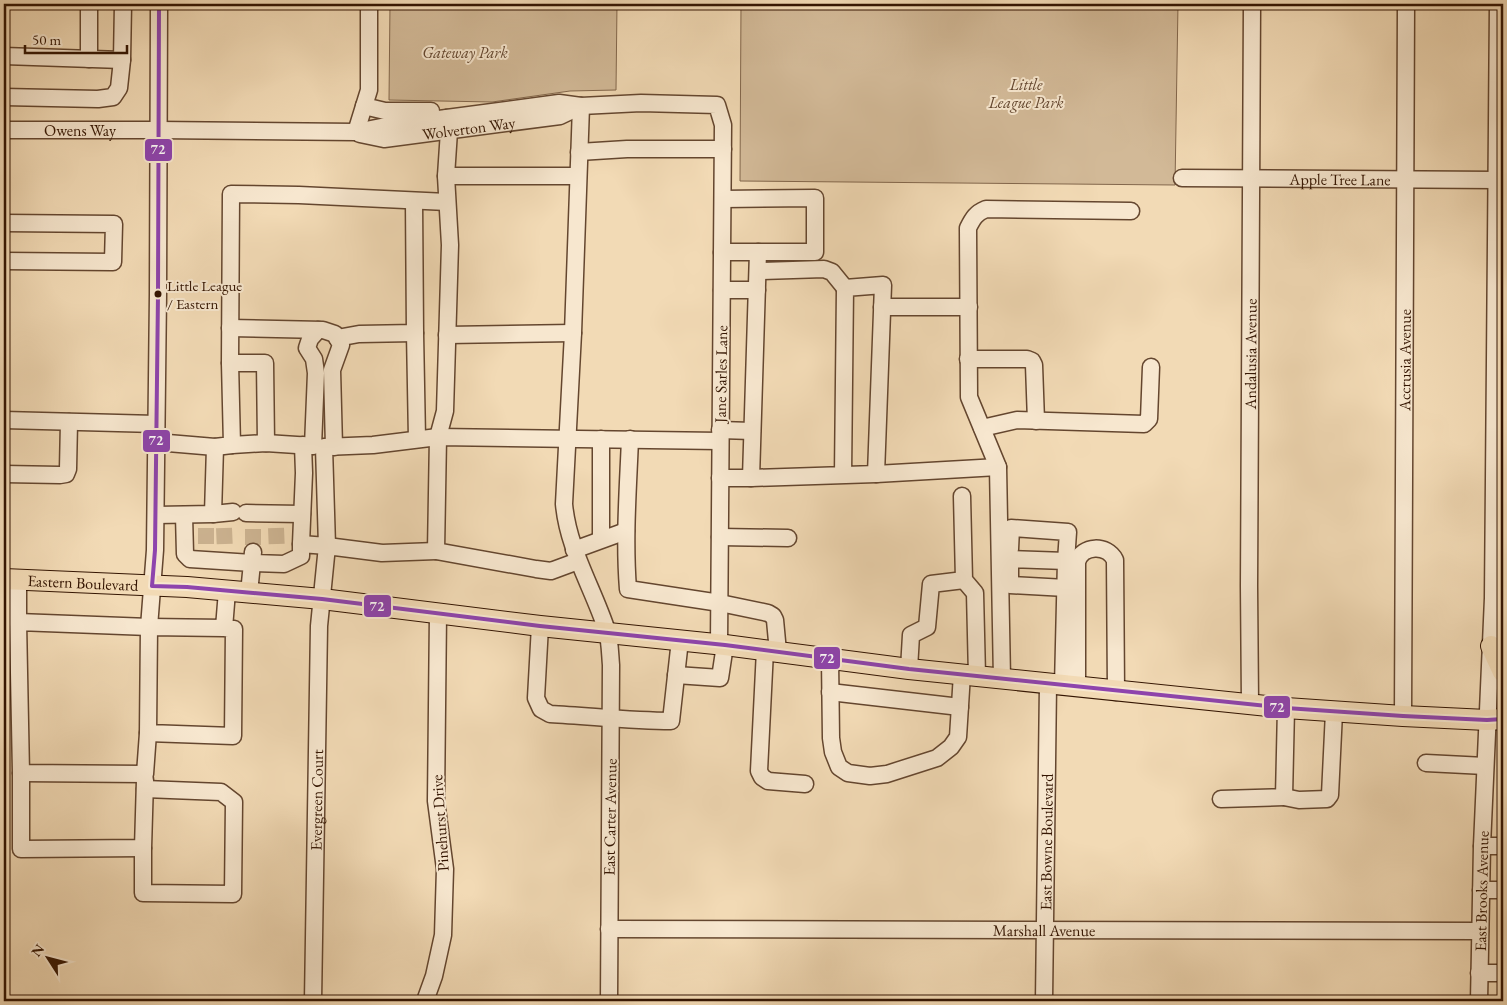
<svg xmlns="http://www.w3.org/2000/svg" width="1507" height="1005" font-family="'EB Garamond',serif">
<rect width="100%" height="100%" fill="#f2dab5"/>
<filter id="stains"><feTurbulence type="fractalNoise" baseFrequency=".004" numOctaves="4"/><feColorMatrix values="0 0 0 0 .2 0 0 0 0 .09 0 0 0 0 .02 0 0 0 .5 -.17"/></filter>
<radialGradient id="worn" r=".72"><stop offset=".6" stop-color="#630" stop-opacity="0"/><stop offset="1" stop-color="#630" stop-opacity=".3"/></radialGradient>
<path fill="#d2b997" stroke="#83674c" d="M390,4H617L616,90L570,91L492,102L389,100Z
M741,4H1178L1175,185L740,181Z"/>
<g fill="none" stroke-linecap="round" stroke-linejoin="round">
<path stroke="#ccb391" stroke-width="16" stroke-dasharray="16 8" stroke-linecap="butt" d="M206,528V551
M224,528L225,551
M276,528L277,552
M253,529V552"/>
<defs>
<g id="minor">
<path d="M4,56L122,60L123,4"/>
<path d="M89,59V4"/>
<path d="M4,97L98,99L113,97L119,88L122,60"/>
<path d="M364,106L385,111H431"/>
<path d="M581,106L573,333L564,504C568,549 593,588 607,631C610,641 610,654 611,665L609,1001"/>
<path d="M447,118L449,131L446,176L450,245L445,411L438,437L436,551L536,569L551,571L578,561"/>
<path id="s1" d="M4,130H157L356,132L386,126L559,103L581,106L641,103L717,105L723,125L719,645"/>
<path d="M356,132L369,90V4"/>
<path id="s2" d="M360,134L384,139L560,116L581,106"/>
<path d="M579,152L627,149H723"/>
<path d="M446,176H578"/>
<path id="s3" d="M1182,178L1497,180"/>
<path d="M4,223L114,224L113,262L4,261"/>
<path d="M722,252H815V198L723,199"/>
<path d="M758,271L824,269L832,272L845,288"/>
<path d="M722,290H757"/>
<path d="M882,307H969"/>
<path d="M230,328L323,330L335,334L341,345L332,370L334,447"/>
<path d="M415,333L417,439"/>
<path d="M447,335L573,333"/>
<path d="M337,338L359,334L415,333L414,201"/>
<path d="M968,359H1027L1032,361L1034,365L1036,421"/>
<path d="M230,363H265L266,443"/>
<path d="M4,420L156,424"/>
<path d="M982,428L1017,420L1144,424L1149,419L1151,367"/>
<path d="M720,430L752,431"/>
<path d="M601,439V539"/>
<path d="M630,439C628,489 624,539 628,589L720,603L768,613L773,616L775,620L778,652"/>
<path d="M156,442L215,447L232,445L230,363L231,194L299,195L447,202"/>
<path d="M232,445L266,443L312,446"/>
<path d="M313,446L316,373L314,359L307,348L310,339L318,330"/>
<path d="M4,474L60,475L66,474L68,469L69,422"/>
<path d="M876,474L998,467"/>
<path d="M720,478H751L876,474L883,285L845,288L843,475"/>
<path d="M751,478L758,252"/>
<path d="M962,496L964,580L975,593L977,676"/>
<path d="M246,513L302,514"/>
<path d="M213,514L233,512"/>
<path d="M156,515L213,514L215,447"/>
<path d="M184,515L185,554L190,559L252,563L249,593"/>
<path d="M720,537L788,538"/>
<path d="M301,544L304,473L303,445"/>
<path d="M1010,549L1011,528L1068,532L1066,561"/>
<path d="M574,550L626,531"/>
<path d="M253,552L252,563L284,564L301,556V544L327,546L324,447L373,445L438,437L720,441"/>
<path d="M1010,578V559L1066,561L1063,686"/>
<path d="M1010,585L1066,588"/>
<path d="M18,622V579"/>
<path d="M540,626L536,698L541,709L550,714C590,716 631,721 671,721L680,640"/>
<path d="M224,628L234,629L233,736L148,733L149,627L224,628L227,591"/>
<path d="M765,650L759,771L762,777L768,781L805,784"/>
<path d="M830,659L831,738L833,752L839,767L848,773L870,776L887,774L937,758L951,747L958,737L962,674"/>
<path d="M909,669L911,635L927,627L931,584L964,580"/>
<path d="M676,675L720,678L725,645"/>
<path d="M1002,679L998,467L969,397L968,228C973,218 976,213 986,209L1131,211"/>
<path d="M1077,687V562C1082,545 1107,544 1115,560L1116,692"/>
<path d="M830,692L960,707"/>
<path id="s4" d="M1250,704L1249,586L1252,4"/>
<path id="s5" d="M1403,716L1406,4"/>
<path d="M148,733L145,774L21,773L18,622L149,627L155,550L158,294L159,4"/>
<path d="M1426,763L1485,766"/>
<path d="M21,773V849L143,848L145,780"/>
<path d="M1284,797L1299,800L1327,799L1330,795L1334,712"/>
<path d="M1221,799L1284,797L1286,708"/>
<path d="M1482,846H1503"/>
<path d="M143,848V893L233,894L234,802L221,792L145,789"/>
<path d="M1481,890H1503"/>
<path id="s6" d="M609,929L1480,931"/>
<path d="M1479,973H1503"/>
<path id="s7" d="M313,1001L319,626L327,546L382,553L436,551"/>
<path d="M425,1001L434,976L443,935L445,869L436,801L438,613"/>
<path id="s8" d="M1044,1001L1048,684"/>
<path id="s9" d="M1479,1001L1482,846L1493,598L1498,4"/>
</g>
<g id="major">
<path id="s10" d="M4,579L187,587L322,599L540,626L725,645L909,669L1286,708L1403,716L1487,720L1503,719"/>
<path d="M1491,646L1503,672"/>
</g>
</defs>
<use href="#minor" stroke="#64462f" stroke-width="19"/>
<use href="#major" stroke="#341502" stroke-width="22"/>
<use href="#minor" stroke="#f7e7cf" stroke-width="16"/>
<use href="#major" stroke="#f2dab5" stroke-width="20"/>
<defs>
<path id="bus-1" d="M152,586L187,587L322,599L540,626L725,645L909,669L1286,708L1403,716L1487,720L1503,719
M152,586L155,550L158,294L159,4"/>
</defs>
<use href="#bus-1" stroke="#f7e7cf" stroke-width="8"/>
<use href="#bus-1" stroke="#8e44ad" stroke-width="4"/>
</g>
<circle fill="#341502" stroke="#f7e7cf" stroke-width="2" cx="158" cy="294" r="4.5"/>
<g text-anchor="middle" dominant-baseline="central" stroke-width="4" stroke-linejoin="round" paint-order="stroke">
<g font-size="15" fill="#341502" stroke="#f7e7cf" text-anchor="start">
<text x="167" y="285">Little League<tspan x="167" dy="18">/ Eastern</tspan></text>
</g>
<g font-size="16" font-style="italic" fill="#63462f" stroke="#f7e7cf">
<text x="465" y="52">Gateway Park</text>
<text x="1026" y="84">Little<tspan x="1026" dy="18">League Park</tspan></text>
</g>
<g font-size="16" fill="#341502" stroke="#f7e7cf">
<text stroke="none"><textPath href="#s2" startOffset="110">Wolverton Way</textPath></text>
<text stroke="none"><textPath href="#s1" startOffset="76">Owens Way</textPath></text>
<text stroke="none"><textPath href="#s3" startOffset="158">Apple Tree Lane</textPath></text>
<text stroke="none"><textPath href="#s4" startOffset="350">Andalusia Avenue</textPath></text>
<text stroke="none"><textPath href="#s5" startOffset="356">Accrusia Avenue</textPath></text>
<text transform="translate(721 374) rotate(-89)">Jane Sarles Lane</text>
<text stroke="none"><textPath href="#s10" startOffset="79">Eastern Boulevard</textPath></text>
<text stroke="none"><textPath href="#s7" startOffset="201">Evergreen Court</textPath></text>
<text transform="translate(610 817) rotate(-89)">East Carter Avenue</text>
<text transform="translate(440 823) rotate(-94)">Pinehurst Drive</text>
<text stroke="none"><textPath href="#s8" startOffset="159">East Bowne Boulevard</textPath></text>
<text stroke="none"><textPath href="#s9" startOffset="110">East Brooks Avenue</textPath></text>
<text stroke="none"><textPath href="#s6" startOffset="435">Marshall Avenue</textPath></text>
</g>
</g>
<g stroke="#f7e7cf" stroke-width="2">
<rect x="144" y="138" width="29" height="24" rx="5" fill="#8e44ad"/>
<rect x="142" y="429" width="29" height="24" rx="5" fill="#8e44ad"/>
<rect x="363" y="594" width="29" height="24" rx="5" fill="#8e44ad"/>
<rect x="813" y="646" width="28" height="24" rx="5" fill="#8e44ad"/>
<rect x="1263" y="695" width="28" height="24" rx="5" fill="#8e44ad"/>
</g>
<g font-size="14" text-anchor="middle" font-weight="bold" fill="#fff">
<text x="158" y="154">72</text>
<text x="156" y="445">72</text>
<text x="377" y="611">72</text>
<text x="827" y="663">72</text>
<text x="1277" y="712">72</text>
</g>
<rect width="1507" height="1005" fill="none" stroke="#f2dab5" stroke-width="20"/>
<rect x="5" y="5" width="1497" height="995" fill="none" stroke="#341502" stroke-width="2.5"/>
<rect x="10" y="10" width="1487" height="985" fill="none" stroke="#341502"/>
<g transform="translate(48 958) rotate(306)" stroke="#f7e7cf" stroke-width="4" paint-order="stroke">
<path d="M0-4L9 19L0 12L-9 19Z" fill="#341502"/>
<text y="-8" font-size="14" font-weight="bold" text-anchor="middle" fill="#341502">N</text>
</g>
<path d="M25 45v8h102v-8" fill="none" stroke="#341502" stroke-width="2.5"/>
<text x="32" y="45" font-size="15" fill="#341502" stroke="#f7e7cf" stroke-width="4" paint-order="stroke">50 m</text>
<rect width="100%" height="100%" filter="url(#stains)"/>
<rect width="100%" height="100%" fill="url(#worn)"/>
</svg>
